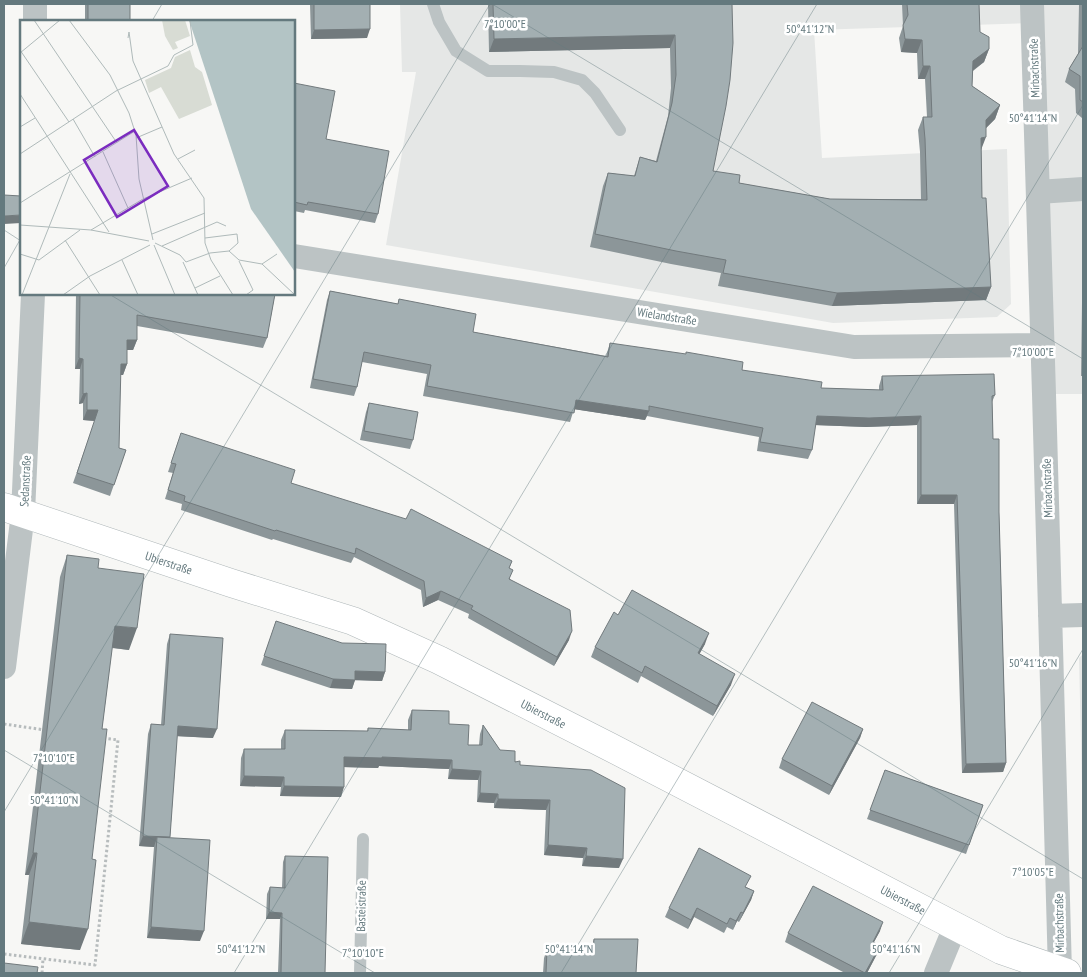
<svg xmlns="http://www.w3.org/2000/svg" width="1087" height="977" font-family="'PT Sans Narrow',sans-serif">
<rect width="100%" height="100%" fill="#f7f7f5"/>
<path fill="#e5e7e6" d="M400,4H1083V394H1044L1032,23L814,30L822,158L1007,149L1011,304L997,317L833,323L386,245L416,72H402Z
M1083,654V828L1079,658Z"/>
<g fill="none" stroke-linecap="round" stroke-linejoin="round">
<defs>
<g id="secondary">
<path id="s1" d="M4,507L231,583L353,621L439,660L610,747L1001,950L1067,973"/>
</g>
</defs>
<use href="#secondary" stroke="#afb7b9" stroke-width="29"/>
<path stroke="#b7bcbd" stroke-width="3" stroke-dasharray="2.5 2.5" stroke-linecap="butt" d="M4,724L45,730
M4,954L95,965L118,740L103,738
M42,973L43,959"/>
<path stroke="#bcc3c4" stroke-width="12" d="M433,4L439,22L456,51L488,71H520L554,72L582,80L595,93L620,130
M360,973L363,839"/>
<path stroke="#bcc3c4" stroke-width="24" d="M35,4V21
M1032,4L1044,394L1060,972
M1038,192L1083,189
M294,256L854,347L1043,345
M1050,616L1083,615
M4,667L23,513L33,294
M936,973L955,927"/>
<use href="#secondary" stroke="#fff" stroke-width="28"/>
</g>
<path fill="#8c9699" d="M85,4H130V21H85Z
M310,4H370L367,38L311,39Z
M488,4H732L713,171L739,183L830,199H921L920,152L918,130L923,117H927L925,79H918L917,53L901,52L899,38L903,26L902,4H979L980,32L989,49L984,62L973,71L972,86L1000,105L995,119L986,128L981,150L982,198L991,287L986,300L832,306L718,286L721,273L671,264L590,247L603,186L608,173L634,176L640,157L656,161L668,116L671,88L670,48L489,52Z
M1079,4H1083V138L1082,118L1076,113L1075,89L1065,82L1069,69L1078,54Z
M294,83L326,139L378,214L375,223L305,210L304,213L294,211Z
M1083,230V376H1081Z
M330,291L398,304L399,299L473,332L606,356L610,343L742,370L821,388L879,390V386L882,376L995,395L992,402L993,439L999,512L1006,763L1003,772L962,773L954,504H917V425L866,427L815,425L812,450L808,459L757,451L759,437L647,416L645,420L574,409L570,422L423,396L427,374L362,362L357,387L354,396L310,388L327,300Z
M76,294H126L174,295L175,294H275L267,338L263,348L137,326V340L133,350H127V364L123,375H120L119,448L126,450L110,496L73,483L95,421L83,420V403L79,404L80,369H75Z
M369,403L413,440L410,449L360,440L366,412Z
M178,442L291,483L512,561L509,569L510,579L569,640L554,666L468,618L469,614L438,600L423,607L421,590L354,557L351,563L273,539L272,540L181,510L182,504L165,499L173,473L168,472Z
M67,555L98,568L129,650L112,648L102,729L80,950L21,944L29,875H25L60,577Z
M618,615L705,644L699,654L731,685L713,716L641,676L638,683L591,657L595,647Z
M276,621L385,672L382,681L355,680L352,689L330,688L261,665Z
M170,634L213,738L177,736L170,837L200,941L147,938L154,847L139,846L148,734L151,724L161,725L167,644Z
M412,710L449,724L468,745H479L480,734L483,725L500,750L520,765L619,868L582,866L583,858L544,855L546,810L494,808V803L477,802L478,780L448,779L449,769L379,766L378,768L344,767L341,797L280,796L281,787L240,786L241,758L244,749H281V740L285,730L367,731L368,728L408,730V720Z
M863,729L860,738L829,795L779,768L782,759Z
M885,770L983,805L966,854L867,819Z
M285,856L325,973H278L280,919H266L267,894L270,887L282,888L283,862Z
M746,887L754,891L751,900L739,922L737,921L733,930L727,927L724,933L694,917L688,929L665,917L669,908Z
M880,931L874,942L880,946L877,954L867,973H845L785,942L788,933Z
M594,939L636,973H543L544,958L547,949L591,950Z"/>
<path fill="#727a7d" d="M370,29L367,38L311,39L314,30Z
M675,35L670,48L489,52L494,39Z
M905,39L922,40L917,53L901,52Z
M989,49L984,62L968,74L973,61Z
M923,66H930L925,79H918Z
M1000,105L995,119L981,133L986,120Z
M986,137L981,150V138Z
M21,215V223L4,224V216Z
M991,287L986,300L832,306L837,293Z
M127,340H137L133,350H123Z
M79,358L83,359L80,369H75Z
M121,364H127L123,375H117Z
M87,393L83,403L79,404L83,394Z
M576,400L649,411L645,420L573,409Z
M87,410H98L95,421L83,420Z
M817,416H921L917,425L866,427L814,425Z
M921,495H957L954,504H917Z
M441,591L438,600L423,607L426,598Z
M115,626L137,628L129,650L107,647Z
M572,631L569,640L554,666L557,657Z
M709,633L705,644L694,664L698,653Z
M355,671L385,672L382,681L352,680Z
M735,674L731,685L713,716L717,706Z
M333,679L355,680L352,689L330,688Z
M178,726L217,729L213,738L174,736Z
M863,729L860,738L829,795L832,786Z
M344,757H382L452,760L449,769L379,766L378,768L341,767Z
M1006,763L1003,772L962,773L966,764Z
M452,769L481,771L478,780L448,779Z
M244,776L284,777L281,787L240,786Z
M284,786L344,787L341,797L280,796Z
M480,793L498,794L494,803L477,802Z
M498,799L550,800L546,810L494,808Z
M143,836L157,837L154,847L139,846Z
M548,845L587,848L583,858L544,855Z
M33,853H37L29,875H25Z
M586,856L623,859L619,868L582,866Z
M754,891L751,900L739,922L743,913Z
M697,908L694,917L688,929L691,920Z
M269,912L282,913L280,919H266Z
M741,912L733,930L736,921Z
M29,922L88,929L80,950L21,944Z
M883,922L880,931L869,951L873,942Z
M151,927L204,931L200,941L147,938Z
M880,946L877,954L867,973H865Z"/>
<path fill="#a3afb2" stroke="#727a7d" d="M88,4H130V21H88Z
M314,4H370V29L314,30Z
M493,4H732L733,43L730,80L726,106L713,171L740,175L739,183L830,199L927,200L925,139L923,117H932L930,66H923L922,40L905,39L903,25L908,15L907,4H979L980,32L989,37V49L973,61L972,86L1000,105L986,120V137L981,138L982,198H986L991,287L837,293L723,273L726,260L676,251L595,234L608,173L635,176L640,157L657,162L672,103L676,75L675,35L494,39Z
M1083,4V102L1080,100V76L1069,69L1083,46Z
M294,83L335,91L326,139L389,151L378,214L308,202L307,205L294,202Z
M4,195L21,196V215L4,216Z
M330,291L398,304L399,299L476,314L473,332L608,357L610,343L686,354V352L743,362L742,370L822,382L821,388L883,390L882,376L994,374L995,395L992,396L993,439H999V512L1006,763L966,764L957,495H921V416L869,418L817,416L812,450L760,442L763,428L649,406V411L576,400L574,413L427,386L431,365L364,352L357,387L313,379Z
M80,294H126L176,295L177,294H275L267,338L137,315V340H127V364H121L119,448L126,450L114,485L77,473L98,410H87V393L83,394V359L79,358Z
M369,403L418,412L413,440L364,431Z
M181,433L295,470L291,483L406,519L411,509L512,561L509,568L513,570L509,579L570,610L572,631L557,657L471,609L473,606L441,591L426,598L424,581L356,548L355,554L276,530L275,531L184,501L185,496L168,490L176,464L171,463Z
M67,555L99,559L98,568L144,574L137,628L115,626L102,729H107L92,859L96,860L88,929L29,922L37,853H33Z
M632,590L709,633L698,653L735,674L717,706L645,666L642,673L595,647L614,612L618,615Z
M276,621L342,643L386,644L385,672L355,671V680L333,679L264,656Z
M170,634L223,638L217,729L178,726L170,837L143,836L151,724L164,725Z
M812,702L863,729L832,786L782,759Z
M412,710L449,711V724L469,725L468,745H482L483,725L500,750L515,751V762L520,761V765L591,770L625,788L623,859L586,856L587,848L548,845L550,800L498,799V794L480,793L481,771L452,769V760L382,757V758L344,757V787L284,786V777L244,776V749H285V730L368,731V728L411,730Z
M885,770L983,805L969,845L870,810Z
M157,837L210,840L204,931L151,927Z
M699,848L751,876L745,887L754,891L743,913L741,912L736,921L730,918L727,924L697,908L691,920L669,908Z
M285,856L328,857L325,973H281L282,913L269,912L270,887L285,888Z
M813,886L883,922L873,942L880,946L865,973L788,933Z
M594,939H638L636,973H546L547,949L593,950Z
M4,963L38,967L37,973H4Z"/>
<path fill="none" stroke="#64797e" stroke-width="1" stroke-opacity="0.45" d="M492,4L1083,359M152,21L162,4M4,230L21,241M4,268L21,238M109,294L1083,879M4,750L375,973M4,812L490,4M234,973L817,4M561,973L1083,105M889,973L1083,649"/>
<g text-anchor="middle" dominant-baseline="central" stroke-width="5" stroke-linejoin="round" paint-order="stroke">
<g font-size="12" fill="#64797e" stroke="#fff">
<text transform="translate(1034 68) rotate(-92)">Mirbachstraße</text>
<text transform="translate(667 316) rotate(9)">Wielandstraße</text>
<text transform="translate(25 481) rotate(-87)">Sedanstraße</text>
<text transform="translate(1047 488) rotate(-92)">Mirbachstraße</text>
<text stroke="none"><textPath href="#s1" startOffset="174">Ubierstraße</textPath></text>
<text stroke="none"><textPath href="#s1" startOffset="579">Ubierstraße</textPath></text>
<text stroke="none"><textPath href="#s1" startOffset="984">Ubierstraße</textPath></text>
<text transform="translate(361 906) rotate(-89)">Basteistraße</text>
<text transform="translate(1059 923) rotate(-91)">Mirbachstraße</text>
</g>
</g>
<g transform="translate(20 20)">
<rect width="275" height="275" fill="#f7f7f5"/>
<path d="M142,0H165L170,16L155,22L158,28L153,30L145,16ZM170,30L175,47L182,52L192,85L159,99L141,67L129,73L125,60L151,48L155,37Z" fill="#d8dcd4"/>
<path d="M169,0H275V252L231,189Z" fill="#b3c4c5"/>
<path fill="none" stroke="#afbaba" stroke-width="1" d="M14,0L97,123M49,0L90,55L109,93L116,115L119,159L133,220M108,18L109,12L113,41L154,134L184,178L185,223L191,240L213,275M0,30L49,102M0,33L40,0M0,74L89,212M53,99L75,137M0,107L15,98M116,118L142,107M83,132L108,188M0,134L96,71L148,46L154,35L173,25L170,1M158,139L175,130M0,183L115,111M0,205L71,210L129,221M71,210L123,179L172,158M132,214L185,193M185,218L217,214L218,223L209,231M45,220L80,275M135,223L160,235L166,242L190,233L209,231L219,240L242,244L275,275M134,225L155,275M142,226L197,202L206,206M0,234L19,240L60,210M102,240L118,275M219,241L233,270L226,275M163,242L178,275M242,244L257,234M175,268L200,256M2,275L50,154M43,275L70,256L130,225"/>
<path fill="#7b2cbf" fill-opacity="0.15" stroke="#7b2cbf" stroke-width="2.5" d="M114,110L148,166L97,197L64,140Z"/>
<rect width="275" height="275" fill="none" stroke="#64797e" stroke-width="2.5"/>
</g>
<g font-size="12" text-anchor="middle" fill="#64797e" stroke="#fff" stroke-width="5" stroke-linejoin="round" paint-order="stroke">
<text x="505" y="28">7°10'00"E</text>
<text x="810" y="33">50°41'12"N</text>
<text x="1033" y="122">50°41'14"N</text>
<text x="1033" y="356">7°10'00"E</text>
<text x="1033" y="667">50°41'16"N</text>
<text x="54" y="762">7°10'10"E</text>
<text x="54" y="804">50°41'10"N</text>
<text x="1033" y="876">7°10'05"E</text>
<text x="241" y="953">50°41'12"N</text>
<text x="569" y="953">50°41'14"N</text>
<text x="896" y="953">50°41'16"N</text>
<text x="363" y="957">7°10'10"E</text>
</g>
<rect width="1087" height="977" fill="none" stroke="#64797e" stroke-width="10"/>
</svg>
